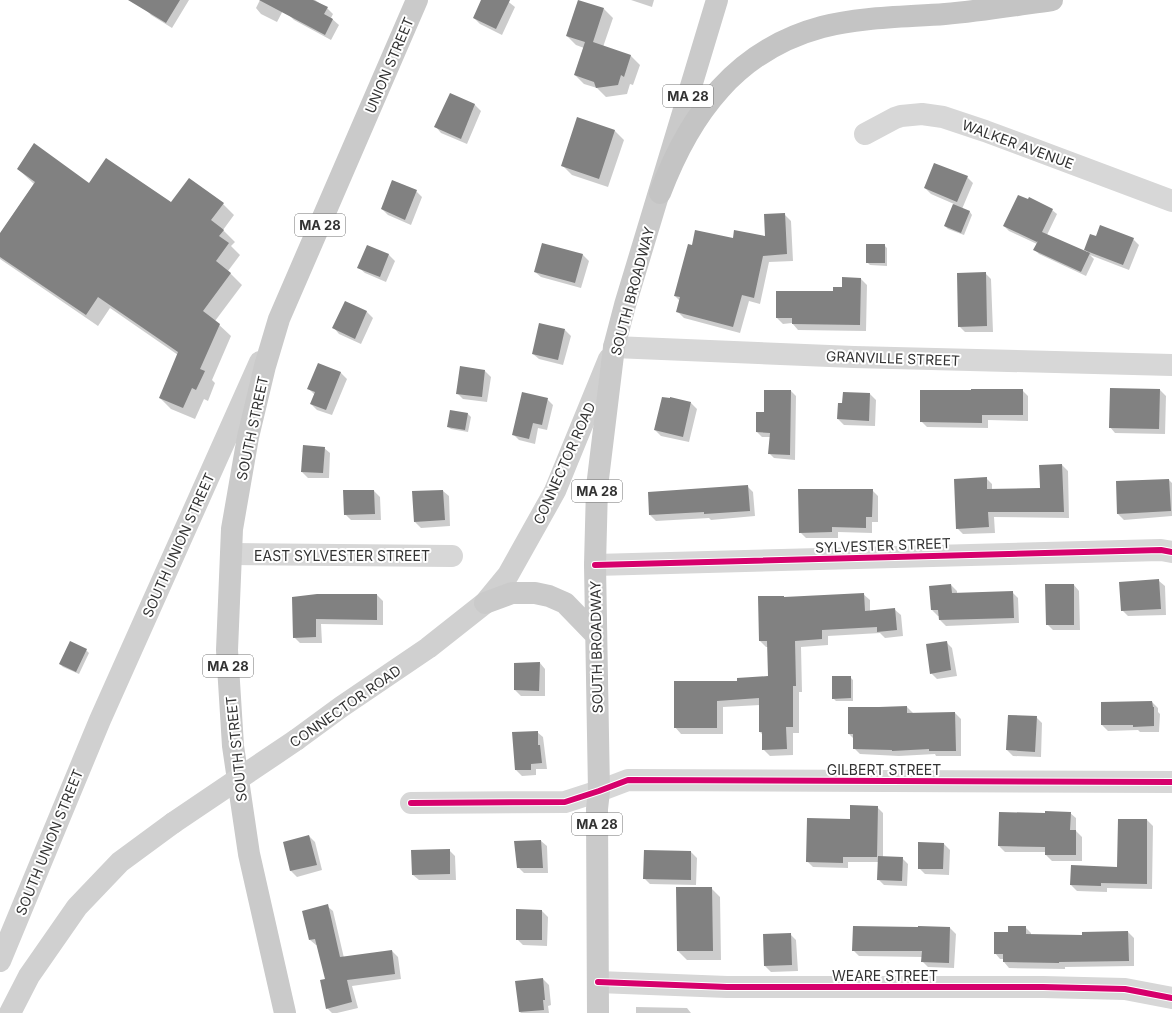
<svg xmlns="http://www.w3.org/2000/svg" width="1172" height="1013" font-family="Inter,sans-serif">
<rect width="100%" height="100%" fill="#fff"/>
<path fill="#0003" d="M137,0H189L172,28L151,15Z
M260,0H287L288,1L277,22L261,14L256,8Z
M296,0H315L327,8L333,14L331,18L339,25L331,40L294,20L289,15Z
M482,0H506L515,7L502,35L480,24L474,18Z
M631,0H654L652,7Z
M604,9L613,18L603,47L631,56L640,65L633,85L630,84L627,94L606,97L597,88L584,84L575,75L584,48L576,45L567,36Z
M451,94L475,105L481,111L467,144L441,133L436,127Z
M578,118L615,131L624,140L608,187L572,175L563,166Z
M18,169L89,184L171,204H223L234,215L223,230L235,242L231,246L240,255L228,271L242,285L215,321L231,336L212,380L215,383L208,401L204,399L195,419L171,409L160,398L178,355L110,308L98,326L0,259V234L34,184Z
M967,177L973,183L962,209L970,212L972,215L964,235L948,229L945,226L954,204L931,194L925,188Z
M416,191L422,197L411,225L388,215L382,209Z
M1052,210L1057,214L1047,235L1089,254L1085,249L1096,237L1133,239L1139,245L1129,270L1090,255L1094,259L1086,276L1039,254L1035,250L1037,244L1009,231L1004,226Z
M784,214L791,221L793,261L769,262L760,304L749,301L740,333L684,318L677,311L680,301L675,296L693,246L734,240L766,237Z
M543,244L583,255L589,261L581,288L541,277L535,272Z
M884,245L887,248V266L870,265L867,262Z
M368,247L389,255L395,261L386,282L365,273L359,268Z
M985,273L991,279L993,332H965L959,326Z
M861,279L867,285L866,331L798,330L792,323L783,324L777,318L843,288Z
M345,302L367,312L373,318L361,344L339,334L334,328Z
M565,330L571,336L563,365L539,359L533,354Z
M319,364L341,373L347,379L332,415L317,410L311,404L315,395L309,389Z
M485,371L491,377L487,402L463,399L457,393Z
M1022,390L1028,396V421L988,420V428L927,427L921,421Z
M1160,390L1166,396L1165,434L1115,433L1110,427Z
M765,391H791L796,396L795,460L774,458L769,453L770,437H762L757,432L765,413Z
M844,393L870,394L876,400L875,426L844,425L838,419L843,404Z
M547,399L553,405L547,430L538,428L535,444L519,440L513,434Z
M691,403L697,409L689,442L661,436L655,430Z
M451,411L468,414L471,417L468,432L451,429L448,427Z
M324,448L330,453L329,478H308L302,472Z
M1062,465L1068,471L1069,518L994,517L995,533L963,534L957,528L986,478L992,484V490L1041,489Z
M1169,480L1172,483V516L1124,520L1118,514Z
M747,486L753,492L755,516L711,520L709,518L656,521L650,515Z
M872,490L878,496V522H872V533L838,532V538H806L800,532Z
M374,491L380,497L381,520H351L345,514Z
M443,491L449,496L450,526L421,528L415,522Z
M1159,581L1165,586L1166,615L1128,616L1122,610Z
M951,585L957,591V594L1012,592L1018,598L1019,623L946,626L940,620L939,616H938L932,610Z
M1074,585L1079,591L1080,630H1053L1047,624Z
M863,594L870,600V611L894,609L901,615L903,636L885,638L880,633L828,636V645L801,647L802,692H799V733H793V755L770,756L763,749V735L760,732V705L723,707V734H681L675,727L738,682L769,677L768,647H766L760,641L785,598Z
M317,595H377L383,601V625L321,624L322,643H300L294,637Z
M946,642L952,648L957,676L937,679L931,673Z
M86,650L89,653L79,674L63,667L60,664Z
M540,663L545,669V696H521L515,690Z
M850,677L853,680V701H836L833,698Z
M1152,702L1158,708V712L1160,714L1159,732H1140L1138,730L1108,731L1102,725Z
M907,707L913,713H955L961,719V756H936L935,754L899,756L860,754L854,748V739L849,734Z
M1036,717L1042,723L1041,757L1013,756L1007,750Z
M537,732L543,737L547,769H536V775L522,776L516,770Z
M877,807L883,813V857L902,858L908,864L907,886L884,885L878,879V862H848V868L813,867L807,861L851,820Z
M1070,813L1076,818V831L1082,837V861H1052L1046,855V852H1005L999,846L1046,814Z
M1147,820L1153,826L1152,889L1107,888V892L1077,891L1071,885L1118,868Z
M309,836L315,842L322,870L297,877L291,871L284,843Z
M541,841L547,846L548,873H524L518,867Z
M944,844L950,850L949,875L925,874L919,868Z
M449,850L455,856L456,880H419L413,875Z
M691,852L697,858L696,885L650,884L644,878Z
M677,888H711L720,897L721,960H687L678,951Z
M327,906L333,911L344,958L392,951L398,957L401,979L352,986L358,1008L337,1013H332L327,1008L326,980L317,945H316L310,940Z
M517,910L542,911L548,917L547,946L523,945L517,939Z
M1025,927L1031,933V935L1083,936L1128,932L1134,938V966L1065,967V969L1009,968L1004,962V959H1000L995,953L1009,933Z
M950,928L956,934L954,968L928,967L922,961L923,957L859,956L853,950Z
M790,934L796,940L798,971L771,972L765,966Z
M543,979L549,985L551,1005L548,1006L549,1013H521L520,1012Z
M636,1007L687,1008L691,1013H636Z"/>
<path fill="#818181" d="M128,0H180L166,23Z
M259,0H313L328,7L324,14L333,19L325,35Z
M481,0H510L496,29L473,18Z
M578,0L604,8L593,42L631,55L624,77L621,75L618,85L596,88L594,82L574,75L585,42L566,36Z
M450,93L475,104L461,139L434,127Z
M577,117L615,130L599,179L561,166Z
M34,143L89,183L106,158L171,202L189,178L224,203L211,220L224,230L219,236L229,243L216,261L231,273L203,311L220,324L200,369L205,371L196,390L192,388L183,408L159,398L178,352L98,297L86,315L0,257V233L35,182L17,169Z
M934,163L968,176L957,202L924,188Z
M392,180L417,190L405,220L381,209Z
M1018,195L1028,199L1029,197L1053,209L1042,232L1090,253L1081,272L1033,250L1038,241L1037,242L1003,226Z
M953,204L970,211L961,233L944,226Z
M785,213L787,254L763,256L754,298L742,295L733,327L676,312L680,297L674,296L688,244L692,245L695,230L733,238L734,230L765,236L764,214Z
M1100,225L1134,238L1123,265L1084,250L1090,234L1096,236Z
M542,243L583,254L575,283L534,272Z
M866,244H885V263H866Z
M367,245L389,254L380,277L357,268Z
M986,272L987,326L958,327L957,273Z
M842,277L861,278L860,325L792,324V318H776V291H833V287H842Z
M345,301L367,311L355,339L332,328Z
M539,323L565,329L558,360L532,354Z
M318,363L341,372L326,410L310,404L315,392L307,389Z
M460,366L485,370L482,397L456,394Z
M1110,388L1160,389L1159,429L1109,428Z
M971,389H1023V415H982V423L920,422V390H971Z
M764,390H791L790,455L768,454L770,433L756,432V412H764Z
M522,392L548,398L542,425L533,423L529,439L512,435Z
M843,392L870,393L869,421L837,419L838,403H842Z
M662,397L670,398V397L691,402L683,437L654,430Z
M450,410L468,413L465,430L447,427Z
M303,445L325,447L323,473L301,472Z
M1062,464L1064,512H988L989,527L956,529L954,479L987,477V489L1040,488L1039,465Z
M1169,479L1171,511L1117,514L1116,481Z
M748,485L750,511L704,514V512L649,515L648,492Z
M798,489H873L872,517H866V528L832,527V532L799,533Z
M343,490H374L375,514L344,515Z
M443,490L445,520L414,522L412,491Z
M1159,579L1161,609L1121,611L1119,582Z
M951,584L952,593L1013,591L1014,618L939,620L938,610H931L929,586Z
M1045,584H1074V625H1046Z
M864,593L865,611L895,608L897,630L877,632V627L822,630V639L795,641L796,686H793V727H786L787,749L762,750V732H759V698L717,701V728H674V681H737V678L768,676L767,641H759L758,596H784V597Z
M317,594H377V620L316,619V637L293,638L292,597Z
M70,641L87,649L76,672L59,664Z
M947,641L951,670L930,674L926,644Z
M540,662L539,691L514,690V663Z
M832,676H851V698L832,699Z
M1152,701L1153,707H1154V726L1133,727V725H1101V702Z
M907,706V713L955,712L956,751H929V749L892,751V750L853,749V734H848V707H879Z
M1008,715L1037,716L1035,752L1006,750Z
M538,731V745H540L542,763L531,764V770H515L512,732Z
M850,805L878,806L877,857H843V863L806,862L807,818L850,819Z
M1045,811L1071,812L1070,830H1076V855H1045V847L998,846L999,812L1045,813Z
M1118,819H1147V884L1101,883V886L1070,885L1071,865L1117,867Z
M309,835L317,865L290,871L283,842Z
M541,840L543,868H517L514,841Z
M918,842L944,843L943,869H918Z
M450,849V874L412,875L411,850Z
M644,850L691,851V880L643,879Z
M878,856L903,857L902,881L877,880Z
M676,887H712L713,951H677Z
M328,904L340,957L392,950L395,974L347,980L352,1002L326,1009L320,980L325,979L315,939L309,940L302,911Z
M516,909L542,910V940H516Z
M853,926L918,927V926L950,927L949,963L921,962L922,951H852Z
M1008,926H1026V934L1082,935V932L1128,931L1129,961L1059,962V963L1003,962V954H994V932H1008Z
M791,933L792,965L764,966L763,934Z
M543,978L545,1000H543L544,1010L519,1012L515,981Z"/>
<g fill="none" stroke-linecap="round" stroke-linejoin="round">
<path stroke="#d7d7d7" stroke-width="22" d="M865,134L895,118L901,116L922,114L943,117L985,131L1172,201
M614,347L854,357L1172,365
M231,554L452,556
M595,565L1161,550L1172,552
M411,803L565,802L599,791L628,780L1172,782
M598,982L727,987H1043L1125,989L1172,998"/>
<path stroke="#d0d0d0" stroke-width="22" d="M296,740L341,707L428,648L485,603L508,575L555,491L609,359
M0,961L100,720L260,362
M10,1013L29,976L77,907L120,862L173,823"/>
<path stroke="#cacaca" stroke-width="22" d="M485,603L512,593H535L549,596L565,603L596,635
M285,1013L249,854L233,746L227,650L232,529L248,437L265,366L279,319L417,0
M598,1013L597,809L599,791L595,565L597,487L614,347L625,305L717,0"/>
<path stroke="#c4c4c4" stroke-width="22" d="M660,193C690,114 736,50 822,27C860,17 905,17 945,14C981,11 1017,5 1052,0"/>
<path stroke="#d0d0d0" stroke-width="22" d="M173,823L296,740"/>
<defs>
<path id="cycleway" d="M595,565L1161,550L1172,552
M411,803L565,802L599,791L628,780L1172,782
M598,982L727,987H1043L1125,989L1172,998"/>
</defs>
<use href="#cycleway" stroke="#fff" stroke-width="8"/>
<use href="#cycleway" stroke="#d6006c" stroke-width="6"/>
</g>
<g text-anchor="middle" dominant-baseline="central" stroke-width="4" stroke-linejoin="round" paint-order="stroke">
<g fill="#fff" stroke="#707070" stroke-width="1">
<rect x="663" y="85" width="50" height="22" rx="3"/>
<rect x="295" y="214" width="50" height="22" rx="3"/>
<rect x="572" y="480" width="50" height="22" rx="3"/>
<rect x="203" y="655" width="50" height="22" rx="3"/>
<rect x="572" y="813" width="50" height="22" rx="3"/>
</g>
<g font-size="13" font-weight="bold" fill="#333">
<text x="688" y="96">MA 28</text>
<text x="320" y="225">MA 28</text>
<text x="597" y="491">MA 28</text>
<text x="228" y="666">MA 28</text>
<text x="597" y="824">MA 28</text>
</g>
<g font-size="14" fill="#333" stroke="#fff">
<text transform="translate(389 65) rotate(-67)">UNION STREET</text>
<text transform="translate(1018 144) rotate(20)">WALKER AVENUE</text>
<text transform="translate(632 291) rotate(-75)">SOUTH BROADWAY</text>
<text transform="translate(893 358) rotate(2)">GRANVILLE STREET</text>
<text transform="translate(252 428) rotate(-78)">SOUTH STREET</text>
<text transform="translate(564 463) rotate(-66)">CONNECTOR ROAD</text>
<text transform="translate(178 545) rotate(-66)">SOUTH UNION STREET</text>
<text transform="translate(883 545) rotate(-2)">SYLVESTER STREET</text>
<text x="342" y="555">EAST SYLVESTER STREET</text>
<text transform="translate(596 647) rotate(-91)">SOUTH BROADWAY</text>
<text transform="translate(345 706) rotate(-35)">CONNECTOR ROAD</text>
<text transform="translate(236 749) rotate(-96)">SOUTH STREET</text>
<text x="884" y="769">GILBERT STREET</text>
<text transform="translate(49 842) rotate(-68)">SOUTH UNION STREET</text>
<text x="885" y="975">WEARE STREET</text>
</g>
</g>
</svg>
